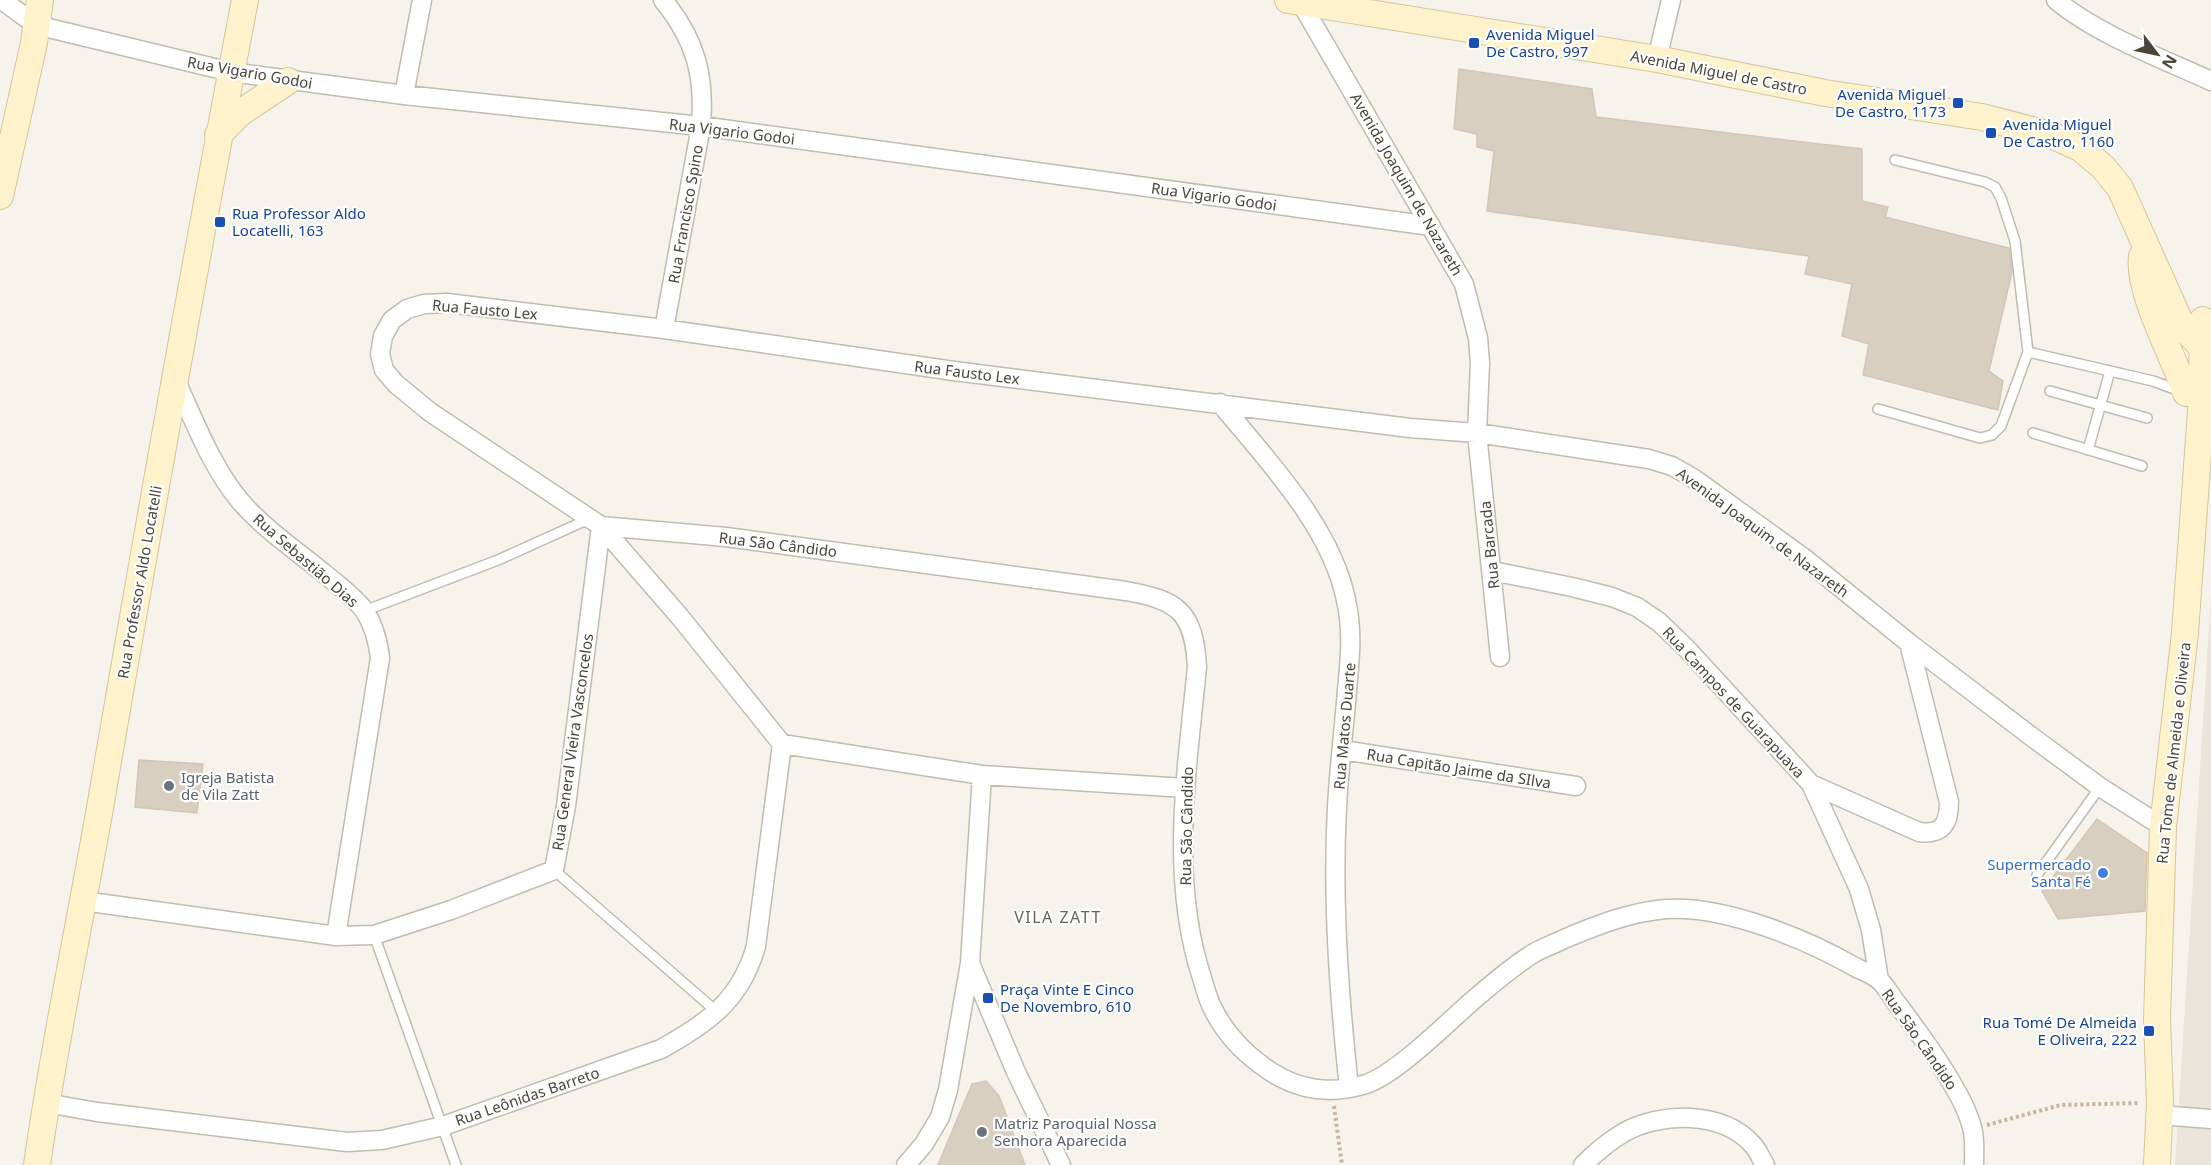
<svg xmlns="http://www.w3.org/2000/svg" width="2211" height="1165" font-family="'Noto Sans',sans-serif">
<rect width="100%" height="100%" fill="#f6f3ec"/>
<path fill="#eae5da" d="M2211,595V1165H2175Z"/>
<path fill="#d8cfc1" stroke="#d3c7b4" stroke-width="1.5" d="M1459,69L1592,89L1596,117L1862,149V201L1888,207L1885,217L2009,248L2012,272L1989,371L2003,381L1998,410L1863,375L1869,344L1842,336L1852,284L1805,274L1809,256L1487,211L1494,151L1477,147V134L1454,129Z
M139,760L203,764L197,813L135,807Z
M2097,819L2147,853L2145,911L2058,919L2042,891Z
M986,1081L999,1096L1025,1165H938L972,1084Z"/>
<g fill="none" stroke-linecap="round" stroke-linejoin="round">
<defs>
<path id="lane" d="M2028,352L2153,381L2180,391
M2050,391L2147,418
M1878,409L1980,438L1992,435L2001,426L2028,352L2015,241L2001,198L1995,187L1985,182L1895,160
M2033,433L2142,466
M2088,450L2110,371
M364,611L498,560L589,519
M554,870L717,1012
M2037,875L2100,787
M374,935L456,1165"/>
<path id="street" d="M2,0L36,25L231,72L404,95L701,126L1431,226
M663,0C696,40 705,76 701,126L664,329
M2056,0C2096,34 2163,59 2211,81
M1301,3L1464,284L1478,338L1480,363L1477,433L1649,459L1672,466L1693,478L1804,558L1909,643L2032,737L2100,787L2163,827
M1657,59L1671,0
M404,95L422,0
M175,379C194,420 211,466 240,501C266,531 300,553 331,579C342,588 355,598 364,610C374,625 378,641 380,658L336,936
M1220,403C1266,459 1331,526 1346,600C1353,630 1350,659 1347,690C1344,729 1339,768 1337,807C1332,901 1339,994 1349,1088
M1492,571L1572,587L1612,597L1637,607L1659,622L1687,649L1811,784L1859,889L1871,930L1879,980
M1342,750L1576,786
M1811,784L1919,832C1943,835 1949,823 1949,802L1909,643
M1185,788L982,775L782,744L680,617L601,526L430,412L396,384L384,370L380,354L383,336L392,320L407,309L424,304L447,303L664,329L954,371L1410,428L1477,433L1500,657
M83,901L336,936L374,935L451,910L554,870L566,806L601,526L726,537L1126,591C1178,600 1194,612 1197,667C1187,770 1169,878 1202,978C1205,988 1208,1000 1213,1009C1224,1031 1241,1050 1260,1064C1292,1089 1328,1096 1366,1084C1395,1075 1446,1024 1471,1002C1491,985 1511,967 1534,953C1543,948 1554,944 1564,939C1597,925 1630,912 1666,909C1724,905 1806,939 1855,967C1863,971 1872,974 1879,980C1885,985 1890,994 1895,1001C1918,1031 1967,1096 1973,1132C1975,1142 1974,1154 1974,1165
M970,963L1016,1072L1061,1165
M46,1103L97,1112L347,1142L382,1140L443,1126L661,1049C708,1023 741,1000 756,946L782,744
M2160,1115L2211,1119
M906,1165L924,1144L940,1117L948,1090L970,963L982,775
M1583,1165C1595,1153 1608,1142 1623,1133C1660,1112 1722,1110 1753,1145C1758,1150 1761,1159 1765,1165"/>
<path id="secondary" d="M1288,0L1657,59L1825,93L1982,117L2051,135L2080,148L2103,167L2120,188L2182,326L2202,347L2211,351
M218,135L240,113L288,81
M0,196L34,43L40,0
M2142,256C2137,291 2174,357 2186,393
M37,1165C54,1043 80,923 101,802C147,534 194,267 245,0
M2157,1165L2160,1102L2157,1019L2163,827L2185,633L2202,397L2203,320"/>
</defs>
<use href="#lane" stroke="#c2bbae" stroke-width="12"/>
<use href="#street" stroke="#c2bbae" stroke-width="21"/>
<use href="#secondary" stroke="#d6c79b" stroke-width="28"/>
<path stroke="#c4b79f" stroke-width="4" stroke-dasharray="3 3" stroke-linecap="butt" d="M1334,1106L1342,1165
M1987,1125L2061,1105L2139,1103"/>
<use href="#lane" stroke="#fff" stroke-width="9"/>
<use href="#street" stroke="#fff" stroke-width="18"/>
<use href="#secondary" stroke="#fff3cd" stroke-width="26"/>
</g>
<g fill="#1a4fb4" stroke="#fff" stroke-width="2">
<rect x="1468" y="37" width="12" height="12" rx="3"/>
<rect x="1952" y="97" width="12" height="12" rx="3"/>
<rect x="1985" y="127" width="12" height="12" rx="3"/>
<rect x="214" y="216" width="12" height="12" rx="3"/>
<rect x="982" y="992" width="12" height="12" rx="3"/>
<rect x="2143" y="1025" width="12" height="12" rx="3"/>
</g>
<g fill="#6b7280" stroke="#fff" stroke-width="2">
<circle cx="169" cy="786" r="6"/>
<circle cx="982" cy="1132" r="6"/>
</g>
<circle fill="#3f7fe0" stroke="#fff" stroke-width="2" cx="2103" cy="873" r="6"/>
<g text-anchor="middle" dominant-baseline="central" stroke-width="4.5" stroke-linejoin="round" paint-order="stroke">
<g font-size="15" fill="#164399" stroke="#fff" text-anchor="start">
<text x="1486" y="34">Avenida Miguel<tspan x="1486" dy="17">De Castro, 997</tspan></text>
<text x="1946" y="94" text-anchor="end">Avenida Miguel<tspan x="1946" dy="17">De Castro, 1173</tspan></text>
<text x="2003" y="124">Avenida Miguel<tspan x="2003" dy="17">De Castro, 1160</tspan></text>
<text x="232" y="213">Rua Professor Aldo<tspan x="232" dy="17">Locatelli, 163</tspan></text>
<text x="1000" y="989">Praça Vinte E Cinco<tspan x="1000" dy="17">De Novembro, 610</tspan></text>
<text x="2137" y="1022" text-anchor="end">Rua Tomé De Almeida<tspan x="2137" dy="17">E Oliveira, 222</tspan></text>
</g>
<g font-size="15" fill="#4b4439" stroke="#fff">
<text transform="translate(250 72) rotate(10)">Rua Vigario Godoi</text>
<text transform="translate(1719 72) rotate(11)">Avenida Miguel de Castro</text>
<text transform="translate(732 131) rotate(7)">Rua Vigario Godoi</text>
<text transform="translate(1407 184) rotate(60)">Avenida Joaquim de Nazareth</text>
<text transform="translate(1214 196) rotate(8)">Rua Vigario Godoi</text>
<text transform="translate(685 214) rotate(-80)">Rua Francisco Spino</text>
<text transform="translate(485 309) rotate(5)">Rua Fausto Lex</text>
<text transform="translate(967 372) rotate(7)">Rua Fausto Lex</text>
<text transform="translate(1763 532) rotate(36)">Avenida Joaquim de Nazareth</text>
<text transform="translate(778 544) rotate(7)">Rua São Cândido</text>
<text transform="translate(1489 545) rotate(-96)">Rua Barcada</text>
<text transform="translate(306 560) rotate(41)">Rua Sebastião Dias</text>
<text transform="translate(139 582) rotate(-80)">Rua Professor Aldo Locatelli</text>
<text transform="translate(1734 702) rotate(47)">Rua Campos de Guarapuava</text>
<text transform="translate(1344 726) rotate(-85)">Rua Matos Duarte</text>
<text transform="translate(572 742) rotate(-82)">Rua General Vieira Vasconcelos</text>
<text transform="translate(2173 753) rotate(-84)">Rua Tome de Almeida e Oliveira</text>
<text transform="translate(1459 768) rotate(9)">Rua Capitão Jaime da SIlva</text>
<text transform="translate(1186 826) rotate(-89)">Rua São Cândido</text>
<text transform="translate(1920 1039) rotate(55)">Rua São Cândido</text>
<text transform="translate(527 1096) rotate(-19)">Rua Leônidas Barreto</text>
</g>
<g font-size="15" fill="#5b616d" stroke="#fff" text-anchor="start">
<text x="181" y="777">Igreja Batista<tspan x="181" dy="17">de Vila Zatt</tspan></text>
<text x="994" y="1123">Matriz Paroquial Nossa<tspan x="994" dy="17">Senhora Aparecida</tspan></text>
</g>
<g font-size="15" fill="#366cbe" stroke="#fff" text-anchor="end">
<text x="2091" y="864">Supermercado<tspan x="2091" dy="17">Santa Fé</tspan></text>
</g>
<g font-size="16" letter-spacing="1.5" fill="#6e6250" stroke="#fff">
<text x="1058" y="917">VILA ZATT</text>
</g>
</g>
<g transform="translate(2157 54) rotate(122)" stroke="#ffffff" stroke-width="4.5" paint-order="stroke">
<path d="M0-4.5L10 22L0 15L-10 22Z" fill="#4b4439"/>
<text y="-9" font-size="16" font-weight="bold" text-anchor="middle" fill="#4b4439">N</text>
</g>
</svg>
